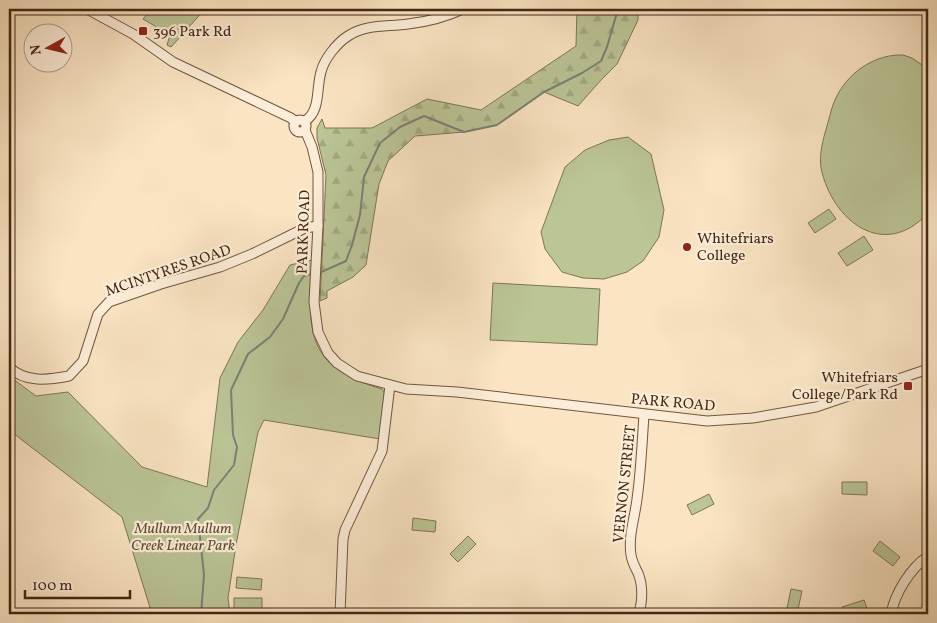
<svg xmlns="http://www.w3.org/2000/svg" width="937" height="623" font-family="Vollkorn,serif">
<style>
.forest{fill:url(#forest-firs);stroke:#7f7654}
.green{fill:#bbc596;stroke:#7f7654}
.lines{fill:none;stroke-linecap:round;stroke-linejoin:round}
.stream{stroke:#7b8177;stroke-width:2}
.minor-casing{stroke:#71563e;stroke-width:11}
.minor{stroke:#fcedd8;stroke-width:9}
.poi-dot{fill:#8f2418;stroke:#fcedd8;stroke-width:2}
.labels{text-anchor:middle;stroke-width:4.5;stroke-linejoin:round;paint-order:stroke}
.poi-label{font-size:15px;fill:#432712;stroke:#fcedd8;text-anchor:start}
.street-label{font-size:15px;fill:#432712;stroke:#fcedd8}
.park-label{font-size:15px;font-style:italic;fill:#614e33;stroke:#fcedd8}
</style>
<defs>
<pattern id="forest-firs" width="22" height="20" patternUnits="userSpaceOnUse" patternTransform="scale(1.25)"><rect width="22" height="20" fill="#bbc596"/><path d="M5 1l3.5 6h-7zM16 11l3.5 6h-7z" fill="#a2a980"/></pattern>
</defs>
<rect width="100%" height="100%" fill="#fae4c3"/>
<filter id="stains"><feTurbulence type="fractalNoise" baseFrequency=".004" numOctaves="4"/><feColorMatrix values="0 0 0 0 .2 0 0 0 0 .09 0 0 0 0 .02 0 0 0 .5 -.17"/></filter>
<radialGradient id="worn" r=".72"><stop offset=".6" stop-color="#630" stop-opacity="0"/><stop offset="1" stop-color="#630" stop-opacity=".3"/></radialGradient>
<!-- forest -->
<polygon class="forest" points="577,9 638,9 638,20 617,64 601,80 578,106 544,92 497,125 464,132 415,136 388,161 379,184 366,265 353,277 327,291 327,298 320,301 326,175 317,138 317,128 322,119 325,128 372,128 427,99 481,110 576,46"/>
<!-- green -->
<g class="green">
<polygon points="152,9 205,9 171,47 167,45 170,35 143,19"/>
<path d="M903 55 912 58 928 69V213C884 261 832 221 821 168 819 155 823 139 827 126 830 116 832 104 838 94 851 70 877 54 903 55Z"/>
<polygon points="628,137 651,154 664,210 659,237 643,261 627,272 604,279 583,278 562,272 545,249 541,232 565,167 585,150 609,140"/>
<polygon points="829,209 836,219 815,233 808,223"/>
<polygon points="864,236 873,250 847,266 838,253"/>
<path d="M312 260C308 330 304 367 382 389L385 393 380 439 264 420 258 432 236 545 228 598 230 614H152L122 517 9 430V376L36 396 68 392 142 467 207 487 220 378 238 342 263 310 290 265Z"/>
<polygon points="493,283 600,289 597,345 490,340"/>
<polygon points="842,482 867,482 867,495 842,494"/>
<polygon points="709,494 714,504 692,515 687,505"/>
<polygon points="413,518 436,521 435,532 412,530"/>
<polygon points="468,536 476,544 458,562 450,554"/>
<polygon points="880,541 900,557 893,566 873,551"/>
<polygon points="237,577 262,579 261,590 236,588"/>
<polygon points="791,589 802,591 797,614 786,613"/>
<rect x="234" y="598" width="28" height="12"/>
<polygon points="864,600 868,611 858,614 844,614 842,607"/>
</g>
<g class="lines">
<!-- stream -->
<g class="stream">
<polyline points="319,273 346,261 352,245 360,215 364,177 380,143 400,127 424,116 464,132 497,125 544,92 582,73 601,61 607,47 618,9"/>
<polyline points="201,614 204,575 198,519 208,508 214,490 234,465 237,447 233,435 231,390 248,354 270,337 283,319 299,283 304,276 312,274"/>
</g>
<!-- minor casing -->
<g class="minor-casing">
<g id="minor">
<polyline points="87,9 133,34 173,62 291,118 295,122"/>
<circle cx="300" cy="126" r="6"/>
<path d="M305 121C321 111 316 88 321 72 324 59 337 43 348 36 366 24 387 27 408 24 426 22 446 17 463 9"/>
<polyline points="305,130 312,147 318,172 318,226 314,302 318,332 328,353 337,363 357,376 406,389 457,392 707,421 753,418 816,407 928,369"/>
<path d="M9 367C25 383 48 380 69 376L83 361 98 314 109 302 161 284 220 267 252 254 305 228 318 226"/>
<polyline points="340,614 343,539 345,530 382,451 390,385"/>
<path d="M638 614C643 603 643 585 638 573 635 567 632 562 631 555 628 536 635 517 637 499 641 471 642 443 644 415"/>
<path d="M891 614C895 593 910 569 928 556"/>
</g>
</g>
<!-- minor -->
<use href="#minor" class="minor"/>
</g>
<!-- markers -->
<g class="poi-dot">
<rect x="138" y="26" width="10" height="10" rx="2.5"/>
<circle cx="687" cy="247" r="5"/>
<rect x="903" y="381" width="10" height="10" rx="2.5"/>
</g>
<g class="labels">
<!-- poi labels -->
<g class="poi-label">
<text x="153" y="36">396 Park Rd</text>
<text x="697" y="243">Whitefriars<tspan x="697" dy="17">College</tspan></text>
<text x="898" y="382" text-anchor="end">Whitefriars<tspan x="898" dy="17">College/Park Rd</tspan></text>
</g>
<!-- street labels -->
<g class="street-label">
<text transform="translate(303 232) rotate(-88)" y="5">PARK ROAD</text>
<text transform="translate(168 270) rotate(-19)" y="5">MCINTYRES ROAD</text>
<text transform="translate(673 402) rotate(5)" y="5">PARK ROAD</text>
<text transform="translate(624 484) rotate(-84)" y="5">VERNON STREET</text>
</g>
<!-- park labels -->
<g class="park-label">
<text x="183" y="533">Mullum Mullum<tspan x="183" dy="17">Creek Linear Park</tspan></text>
</g>
</g>
<!-- margin -->
<rect width="937" height="623" fill="none" stroke="#fae4c3" stroke-width="30"/>
<rect x="10" y="10" width="917" height="603" fill="none" stroke="#432712" stroke-width="2.5"/>
<rect x="15" y="15" width="907" height="593" fill="none" stroke="#432712"/>
<!-- north arrow -->
<g transform="translate(48 48) rotate(262)"><circle r="24" fill="#fcedd8" stroke="#b29e89"/>
<path d="M0-4L9 19L0 12L-9 19Z" fill="#8f2418"/>
<text y="-8" font-size="14" font-weight="bold" text-anchor="middle" fill="#432712">N</text>
</g>
<!-- scale -->
<path d="M25 590v8h105v-8" fill="none" stroke="#432712" stroke-width="2.5"/>
<text x="32" y="590" font-size="15" fill="#432712" stroke="#fcedd8" stroke-width="4" paint-order="stroke">100 m</text>
<rect width="100%" height="100%" filter="url(#stains)"/>
<rect width="100%" height="100%" fill="url(#worn)"/>
</svg>
